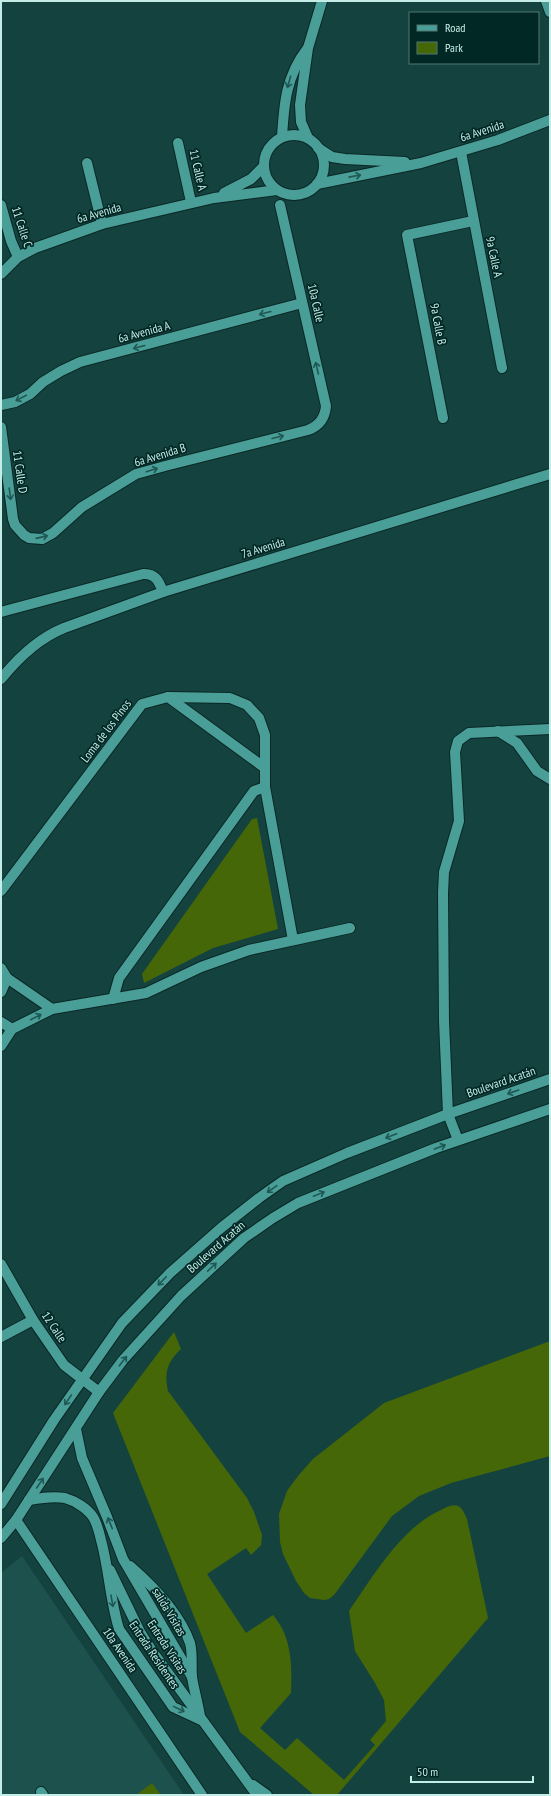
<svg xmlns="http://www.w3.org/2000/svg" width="551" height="1796" font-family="'PT Sans Narrow',sans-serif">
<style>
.built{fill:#1c514d}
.green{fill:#466708}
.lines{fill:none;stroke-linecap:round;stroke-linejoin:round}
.street-casing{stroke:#0b2725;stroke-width:12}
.secondary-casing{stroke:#0b2725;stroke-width:12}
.street{stroke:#499e98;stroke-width:10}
.secondary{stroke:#499e98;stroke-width:10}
.oneway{stroke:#1e5753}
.labels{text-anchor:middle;stroke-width:3.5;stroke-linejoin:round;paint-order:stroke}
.street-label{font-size:12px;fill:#c5ede8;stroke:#022825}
</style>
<rect width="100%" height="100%" fill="#14433f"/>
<!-- built -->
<polygon class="built" points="22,1556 184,1795 1,1795 1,1573"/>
<!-- green -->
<g class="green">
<polygon points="257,818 278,929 213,948 144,983 142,974 252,819"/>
<path d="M174 1332 181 1349C167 1362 164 1373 168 1391L247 1498 254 1512 262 1535 261 1545 251 1555 246 1548 207 1574 246 1633 273 1615C292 1637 292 1665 291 1693L260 1728 285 1750 297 1738 344 1780 375 1745 370 1740 386 1721 384 1700 375 1683 355 1651 349 1611C374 1575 401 1528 441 1510 446 1507 453 1504 458 1506 463 1508 465 1515 467 1519L488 1618 337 1795H314L240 1732 113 1413Z"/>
<polygon points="550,1341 550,1456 451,1483 419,1496 392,1516 334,1595 329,1599 324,1600 310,1598 304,1593 296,1581 283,1554 280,1542 279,1514 287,1491 298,1476 313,1459 384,1403"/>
<polygon points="152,1783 161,1795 136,1795"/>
</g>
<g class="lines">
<!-- street casing -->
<g class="street-casing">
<g id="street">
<polyline points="178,143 191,202"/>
<polyline points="461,152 502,368"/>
<polyline points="87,163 102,224"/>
<polyline points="1,205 11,241 18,257"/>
<polyline points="1,405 15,402 30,394 43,382 61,371 80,362 302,303"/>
<polyline points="443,418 407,235 473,221"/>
<path d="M1 427 13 519 15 525 24 535 29 538 42 539 53 533 82 507 136 474 165 466 308 430C319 426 325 418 326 406L280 205"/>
<polyline points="168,697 265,768"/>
<polyline points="498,731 517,743 537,771 550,779"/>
<polyline points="1,891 142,704 168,697 230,698 247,705 259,718 265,735 265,787 293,940"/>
<polyline points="1,968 7,978 52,1009"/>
<polyline points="1,992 7,978"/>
<polyline points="113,999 119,978 254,791 265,787"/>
<polyline points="1,1022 12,1029"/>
<polyline points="1,1046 12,1029 52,1009 146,993 201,967 249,950 350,928"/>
<polyline points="458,1140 448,1114 444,1021 443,893 444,872 459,821 455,752 458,741 469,733 550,729"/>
<polyline points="1,1337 33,1320"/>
<polyline points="76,1429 82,1458 107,1517 123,1559 192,1677"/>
<path d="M29 1500C41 1498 53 1496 65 1498 75 1501 87 1508 93 1517 97 1523 99 1532 101 1540 109 1569 110 1600 119 1629L173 1707 201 1720"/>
<polyline points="16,1520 202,1795"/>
<path d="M130 1566C153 1586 180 1614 190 1643 193 1654 191 1666 192 1677 194 1690 198 1703 200 1716"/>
<polyline points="110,1570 140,1632 152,1651 257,1795"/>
<polyline points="253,1785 267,1795"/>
<polyline points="41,1792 43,1795"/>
</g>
</g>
<!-- secondary casing -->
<g class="secondary-casing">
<g id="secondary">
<polyline points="546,1 550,12"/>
<circle cx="294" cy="165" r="30"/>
<path d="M282 137C284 104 286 76 307 49"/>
<polyline points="308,138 301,122 300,105 308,48 322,1"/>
<polyline points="318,148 332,157 345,159 405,162"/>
<polyline points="317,184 421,163 498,140 550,120"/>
<polyline points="224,193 251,179 264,166"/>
<polyline points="1,274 18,257 35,248 102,224 214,198 277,190"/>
<path d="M1 612 143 574C155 573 159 581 163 592"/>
<path d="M1 679C18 658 39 638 64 628L163 592 550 474"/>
<polyline points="1,1264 33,1320 64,1365 99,1392"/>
<polyline points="1,1504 54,1420 122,1323 170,1273 221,1228 259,1198 283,1181 347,1153 448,1114 550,1079"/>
<polyline points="1,1538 16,1520 99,1392 123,1360 181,1296 244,1238 273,1218 298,1203 436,1148 550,1109"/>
</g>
</g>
<!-- street -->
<use href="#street" class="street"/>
<!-- secondary -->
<use href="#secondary" class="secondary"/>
</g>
<!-- one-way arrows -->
<defs><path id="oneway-shaft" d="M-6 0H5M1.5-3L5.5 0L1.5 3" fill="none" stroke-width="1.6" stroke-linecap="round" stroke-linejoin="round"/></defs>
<g class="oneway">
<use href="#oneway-shaft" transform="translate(289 82) rotate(106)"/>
<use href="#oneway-shaft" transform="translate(355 176) rotate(-11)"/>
<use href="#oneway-shaft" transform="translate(265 313) rotate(165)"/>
<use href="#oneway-shaft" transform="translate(139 347) rotate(165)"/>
<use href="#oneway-shaft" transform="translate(317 368) rotate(-103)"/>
<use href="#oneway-shaft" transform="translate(21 398) rotate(152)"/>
<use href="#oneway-shaft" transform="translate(278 437) rotate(-14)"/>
<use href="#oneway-shaft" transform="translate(152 470) rotate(-17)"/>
<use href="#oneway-shaft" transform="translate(10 494) rotate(82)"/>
<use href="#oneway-shaft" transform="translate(42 537) rotate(-13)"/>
<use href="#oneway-shaft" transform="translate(36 1017) rotate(-27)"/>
<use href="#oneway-shaft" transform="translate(513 1092) rotate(161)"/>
<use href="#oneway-shaft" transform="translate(391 1136) rotate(159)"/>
<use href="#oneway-shaft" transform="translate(440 1147) rotate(-20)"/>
<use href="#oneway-shaft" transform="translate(272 1189) rotate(145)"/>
<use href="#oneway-shaft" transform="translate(319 1194) rotate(-22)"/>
<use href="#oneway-shaft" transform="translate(212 1267) rotate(-44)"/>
<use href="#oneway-shaft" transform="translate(162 1281) rotate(134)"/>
<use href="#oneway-shaft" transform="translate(123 1361) rotate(-52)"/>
<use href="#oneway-shaft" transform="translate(68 1400) rotate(124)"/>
<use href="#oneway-shaft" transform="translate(40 1483) rotate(-56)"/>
<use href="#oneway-shaft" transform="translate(110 1523) rotate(-112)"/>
<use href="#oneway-shaft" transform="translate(112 1601) rotate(80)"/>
<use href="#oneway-shaft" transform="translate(179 1709) rotate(26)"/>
</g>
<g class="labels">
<!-- street labels -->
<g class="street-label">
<text transform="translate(482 131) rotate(-18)" y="4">6a Avenida</text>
<text transform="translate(198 170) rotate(77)" y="4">11 Calle A</text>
<text transform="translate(99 213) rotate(-16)" y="4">6a Avenida</text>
<text transform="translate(22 227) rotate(72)" y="4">11 Calle C</text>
<text transform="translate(494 257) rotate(78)" y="4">9a Calle A</text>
<text transform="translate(316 303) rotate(77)" y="4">10a Calle</text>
<text transform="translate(438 324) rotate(79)" y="4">9a Calle B</text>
<text transform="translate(144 332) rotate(-15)" y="4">6a Avenida A</text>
<text transform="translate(160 455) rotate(-17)" y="4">6a Avenida B</text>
<text transform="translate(20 472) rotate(82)" y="4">11 Calle D</text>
<text transform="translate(263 548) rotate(-17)" y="4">7a Avenida</text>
<text transform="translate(106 731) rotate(-53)" y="4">Loma de los Pinos</text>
<text transform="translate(501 1082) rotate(-19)" y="4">Boulevard Acatán</text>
<text transform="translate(216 1247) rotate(-41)" y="4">Boulevard Acatán</text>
<text transform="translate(54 1327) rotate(56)" y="4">12 Calle</text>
<text transform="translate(169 1612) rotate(59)" y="4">salida Visitas</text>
<text transform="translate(167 1647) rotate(57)" y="4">Entrada Visitas</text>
<text transform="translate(120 1650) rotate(56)" y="4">10a Avenida</text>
<text transform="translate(154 1655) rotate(56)" y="4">Entrada Residentes</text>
</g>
</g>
<!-- border -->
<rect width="551" height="1796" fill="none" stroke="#c5ede8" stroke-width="4"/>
<!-- legend -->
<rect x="409" y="12" width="130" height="52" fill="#022825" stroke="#507773"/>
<rect x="417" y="25" width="20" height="6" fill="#499e98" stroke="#507773"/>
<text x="445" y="32" font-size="12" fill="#c5ede8">Road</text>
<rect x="417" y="42" width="20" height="12" fill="#466708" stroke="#507773"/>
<text x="445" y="52" font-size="12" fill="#c5ede8">Park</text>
<!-- scale -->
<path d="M411 1776v6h122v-6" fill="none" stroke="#c5ede8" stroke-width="2"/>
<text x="417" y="1776" font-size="12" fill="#c5ede8" stroke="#022825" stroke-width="3" paint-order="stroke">50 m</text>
</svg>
